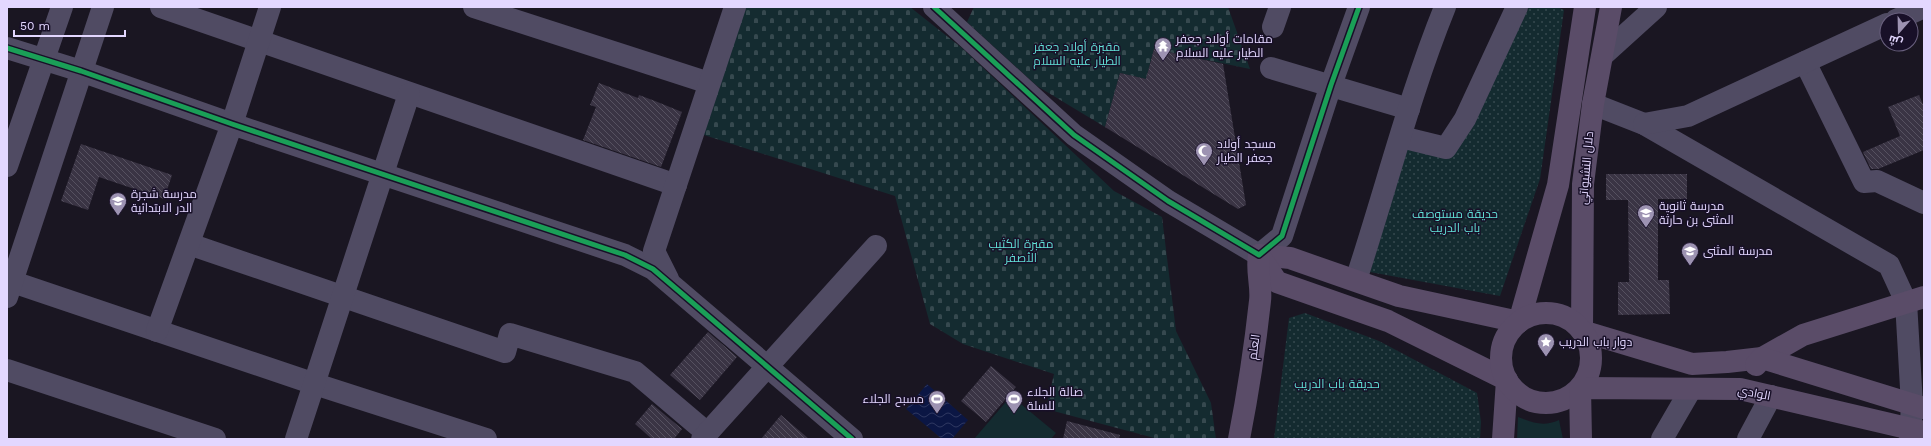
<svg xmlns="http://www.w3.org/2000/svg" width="1931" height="446" font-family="'Work Sans',Cairo,sans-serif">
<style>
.green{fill:#142b30}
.cemetery{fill:url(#cemetery-stones)}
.park{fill:url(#park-dots)}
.water{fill:url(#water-waves)}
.building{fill:url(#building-back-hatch)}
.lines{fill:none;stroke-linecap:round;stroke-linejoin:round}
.minor{stroke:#504b63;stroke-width:22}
.major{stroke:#5a4c68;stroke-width:22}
.cycleway-casing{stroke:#181028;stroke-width:8}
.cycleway{stroke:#1a9f57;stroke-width:5}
.labels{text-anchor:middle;stroke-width:3;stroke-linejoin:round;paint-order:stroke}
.poi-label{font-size:12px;fill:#e3d7ff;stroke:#181028;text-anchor:start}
.park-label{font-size:12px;fill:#61e1d7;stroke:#181028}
.street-label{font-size:12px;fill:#e3d7ff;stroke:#181028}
</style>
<defs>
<pattern id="cemetery-stones" width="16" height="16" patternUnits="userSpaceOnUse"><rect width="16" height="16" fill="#142b30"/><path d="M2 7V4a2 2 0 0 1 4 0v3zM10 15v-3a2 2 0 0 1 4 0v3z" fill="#36494f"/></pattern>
<pattern id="park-dots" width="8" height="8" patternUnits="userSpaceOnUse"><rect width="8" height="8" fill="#142b30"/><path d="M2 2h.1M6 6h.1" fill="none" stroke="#36494f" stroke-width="1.8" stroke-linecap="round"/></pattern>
<pattern id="water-waves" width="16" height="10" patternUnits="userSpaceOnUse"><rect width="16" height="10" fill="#0b1644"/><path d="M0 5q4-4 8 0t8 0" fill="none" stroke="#2e3760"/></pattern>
<pattern id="building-back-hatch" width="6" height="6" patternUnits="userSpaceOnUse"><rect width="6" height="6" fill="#3a3444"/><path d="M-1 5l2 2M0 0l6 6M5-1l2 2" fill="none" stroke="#565160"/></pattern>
</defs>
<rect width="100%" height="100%" fill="#1a1622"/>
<!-- green -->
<g class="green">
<polygon points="1011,396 1056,433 1051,439 974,439"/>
<path d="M1518 417C1533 423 1544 427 1559 420L1563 439H1517Z"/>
</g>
<!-- cemetery -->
<g class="cemetery">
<polygon points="745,7 910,7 962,48 1114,191 1162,217 1176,331 1211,403 1216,439 1158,439 1046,409 1054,374 963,344 930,324 895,196 701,134"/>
<polygon points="974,7 1228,7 1250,69 1154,49 1146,79 1120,73 1105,127 1037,86 967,22"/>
</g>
<!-- park -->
<g class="park">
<polygon points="1529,7 1557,7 1564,10 1540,179 1500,296 1370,272 1407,149 1451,155"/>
<polygon points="1305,313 1379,341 1477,393 1481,422 1480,439 1274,439 1289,318"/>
</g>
<!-- water -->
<polygon class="water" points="927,384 968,420 952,439 942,439 906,409"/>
<!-- building -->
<g class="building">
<polygon points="1154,49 1223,64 1246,205 1238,209 1105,127 1120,73 1146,79"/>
<polygon points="599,83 638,98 639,95 655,101 682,112 661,167 583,140 596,107 590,105"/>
<polygon points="1919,95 1924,107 1924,150 1878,169 1871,169 1863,152 1900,136 1888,107"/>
<polygon points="81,144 172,175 164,199 99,177 88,210 61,201"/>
<polygon points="1606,174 1687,174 1687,199 1658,199 1658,280 1669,280 1670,314 1618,315 1618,282 1629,282 1628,200 1606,200"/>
<polygon points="708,332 737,357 700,400 670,375"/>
<polygon points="991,366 1016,387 986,422 961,401"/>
<polygon points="652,404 682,429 674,439 652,439 635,424"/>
<polygon points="781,415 809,439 761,439"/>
<polygon points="1067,421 1120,435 1119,439 1063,439"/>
</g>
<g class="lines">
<!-- minor -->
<g class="minor">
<polyline points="161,7 676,185"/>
<polyline points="474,7 709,83"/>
<polyline points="934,7 1074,135 1168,201 1259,255 1282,236 1331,85 1359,7"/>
<polyline points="1896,20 1924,7"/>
<polyline points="1273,27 1280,7"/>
<polyline points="7,48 81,71 232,124 625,255 653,269 852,439"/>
<polyline points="1603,55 1656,7"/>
<polyline points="1805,62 1864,182 1877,181 1924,203"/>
<polyline points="1271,68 1409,109"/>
<polyline points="1593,104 1644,124 1889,265 1906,302 1912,405 1910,439"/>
<polyline points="1644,124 1688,116 1887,24"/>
<polyline points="1401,137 1446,148 1465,119 1517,7"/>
<polyline points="7,166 62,7"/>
<polyline points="189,244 505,352 510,334 635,372 707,433"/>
<polyline points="668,279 654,251 735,7"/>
<polyline points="7,280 315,384 486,439"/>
<path d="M1356 280C1386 189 1409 96 1445 7"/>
<polyline points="7,297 103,7"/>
<polyline points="157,331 232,124 270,7"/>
<polyline points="7,370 215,439"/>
<polyline points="296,439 409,94"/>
<polyline points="702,439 876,246"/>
<polyline points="1662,439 1691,389"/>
<polyline points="1748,439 1771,396"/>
</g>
<!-- major -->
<g class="major">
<polyline points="1611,7 1593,104 1583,184 1582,331 1692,364 1727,362 1762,358 1803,335 1924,297"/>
<polyline points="1259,255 1290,258 1399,296 1519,322 1558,185 1585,7"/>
<polyline points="1259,255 1277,282 1388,321 1507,380 1503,439"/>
<circle cx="1546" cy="358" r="45"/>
<polyline points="1756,365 1762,358 1924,408"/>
<path d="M1239 439C1248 393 1255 347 1260 301 1262 286 1256 271 1259 255"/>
<polyline points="1581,439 1580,388 1740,389 1924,432"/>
</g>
<!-- cycleway casing -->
<g class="cycleway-casing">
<g id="cycleway">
<polyline points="934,7 1074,135 1168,201 1259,255 1282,236 1331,85 1359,7"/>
<polyline points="7,48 81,71 232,124 625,255 653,269 852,439"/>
</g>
</g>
<!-- cycleway -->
<use href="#cycleway" class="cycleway"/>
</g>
<!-- icons -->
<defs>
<g id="temple-pin" transform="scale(0.9)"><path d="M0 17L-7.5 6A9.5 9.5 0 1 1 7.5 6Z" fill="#9d93b2" stroke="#181028"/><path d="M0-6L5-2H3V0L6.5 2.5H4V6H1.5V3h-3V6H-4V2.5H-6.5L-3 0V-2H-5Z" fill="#fff"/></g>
<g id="mosque-pin" transform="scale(0.9)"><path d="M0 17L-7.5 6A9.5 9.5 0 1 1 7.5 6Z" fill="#9d93b2" stroke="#181028"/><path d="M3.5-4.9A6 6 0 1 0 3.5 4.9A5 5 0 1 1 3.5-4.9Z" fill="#fff"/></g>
<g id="school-pin" transform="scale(0.9)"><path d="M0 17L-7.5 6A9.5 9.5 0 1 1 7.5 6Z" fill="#9d93b2" stroke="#181028"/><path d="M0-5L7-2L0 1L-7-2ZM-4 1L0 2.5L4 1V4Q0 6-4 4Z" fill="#fff"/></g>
<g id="sight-pin" transform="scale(0.9)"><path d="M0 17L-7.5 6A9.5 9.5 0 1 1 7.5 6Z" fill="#9d93b2" stroke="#181028"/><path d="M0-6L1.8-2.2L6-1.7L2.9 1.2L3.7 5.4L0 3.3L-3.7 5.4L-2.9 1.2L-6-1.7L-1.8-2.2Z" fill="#fff"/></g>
<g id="stadium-pin" transform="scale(0.9)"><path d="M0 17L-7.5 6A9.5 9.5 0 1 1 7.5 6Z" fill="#9d93b2" stroke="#181028"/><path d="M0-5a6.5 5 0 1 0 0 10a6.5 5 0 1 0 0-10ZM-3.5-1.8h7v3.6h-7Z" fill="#fff"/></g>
</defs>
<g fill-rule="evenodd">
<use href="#temple-pin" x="1163" y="46"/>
<use href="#mosque-pin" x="1204" y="151"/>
<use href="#school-pin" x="118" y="201"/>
<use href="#school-pin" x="1646" y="213"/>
<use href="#school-pin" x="1690" y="251"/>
<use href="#sight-pin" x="1546" y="342"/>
<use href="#stadium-pin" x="937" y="399"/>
<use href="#stadium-pin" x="1014" y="399"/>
</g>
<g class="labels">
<!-- poi labels -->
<g class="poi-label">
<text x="1176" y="43">مقامات أولاد جعفر<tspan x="1176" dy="14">الطيار عليه السلام</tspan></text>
<text x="1217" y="148">مسجد أولاد<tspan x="1217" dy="14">جعفر الطيار</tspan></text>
<text x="131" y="198">مدرسة شجرة<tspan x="131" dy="14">الدر الابتدائية</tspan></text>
<text x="1659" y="210">مدرسة ثانوية<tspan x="1659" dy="14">المثنى بن حارثة</tspan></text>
<text x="1703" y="255">مدرسة المثنى</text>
<text x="1559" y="346">دوار باب الدريب</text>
<text x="1027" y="396">صالة الجلاء<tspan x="1027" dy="14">للسلة</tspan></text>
<text x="924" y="403" text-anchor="end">مسبح الجلاء</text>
</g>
<!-- park labels -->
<g class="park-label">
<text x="1077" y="51">مقبرة أولاد جعفر<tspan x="1077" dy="14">الطيار عليه السلام</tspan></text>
<text x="1455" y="218">حديقة مستوصف<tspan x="1455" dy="14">باب الدريب</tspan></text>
<text x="1021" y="248">مقبرة الكثيب<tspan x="1021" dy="14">الأصفر</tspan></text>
<text x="1337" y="388">حديقة باب الدريب</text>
</g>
<!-- street labels -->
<g class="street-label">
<text transform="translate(1586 168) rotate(-85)" y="4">دلال النشيواتي</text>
<text transform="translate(1254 347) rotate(-82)" y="4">العلم</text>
<text transform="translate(1754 393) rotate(11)" y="4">الوادي</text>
</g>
</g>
<!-- border -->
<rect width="1931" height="446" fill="none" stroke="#e3d7ff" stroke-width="16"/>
<!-- north arrow -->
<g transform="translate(1899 32) rotate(200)"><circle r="19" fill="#181028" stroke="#69607e"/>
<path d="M0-3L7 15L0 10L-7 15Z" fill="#9d93b2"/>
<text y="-6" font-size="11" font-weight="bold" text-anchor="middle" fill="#e3d7ff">ش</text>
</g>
<!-- scale -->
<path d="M14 30v6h111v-6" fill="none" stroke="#e3d7ff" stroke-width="2"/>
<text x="20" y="30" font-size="12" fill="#e3d7ff" stroke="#181028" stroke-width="3" paint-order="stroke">50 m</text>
</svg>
